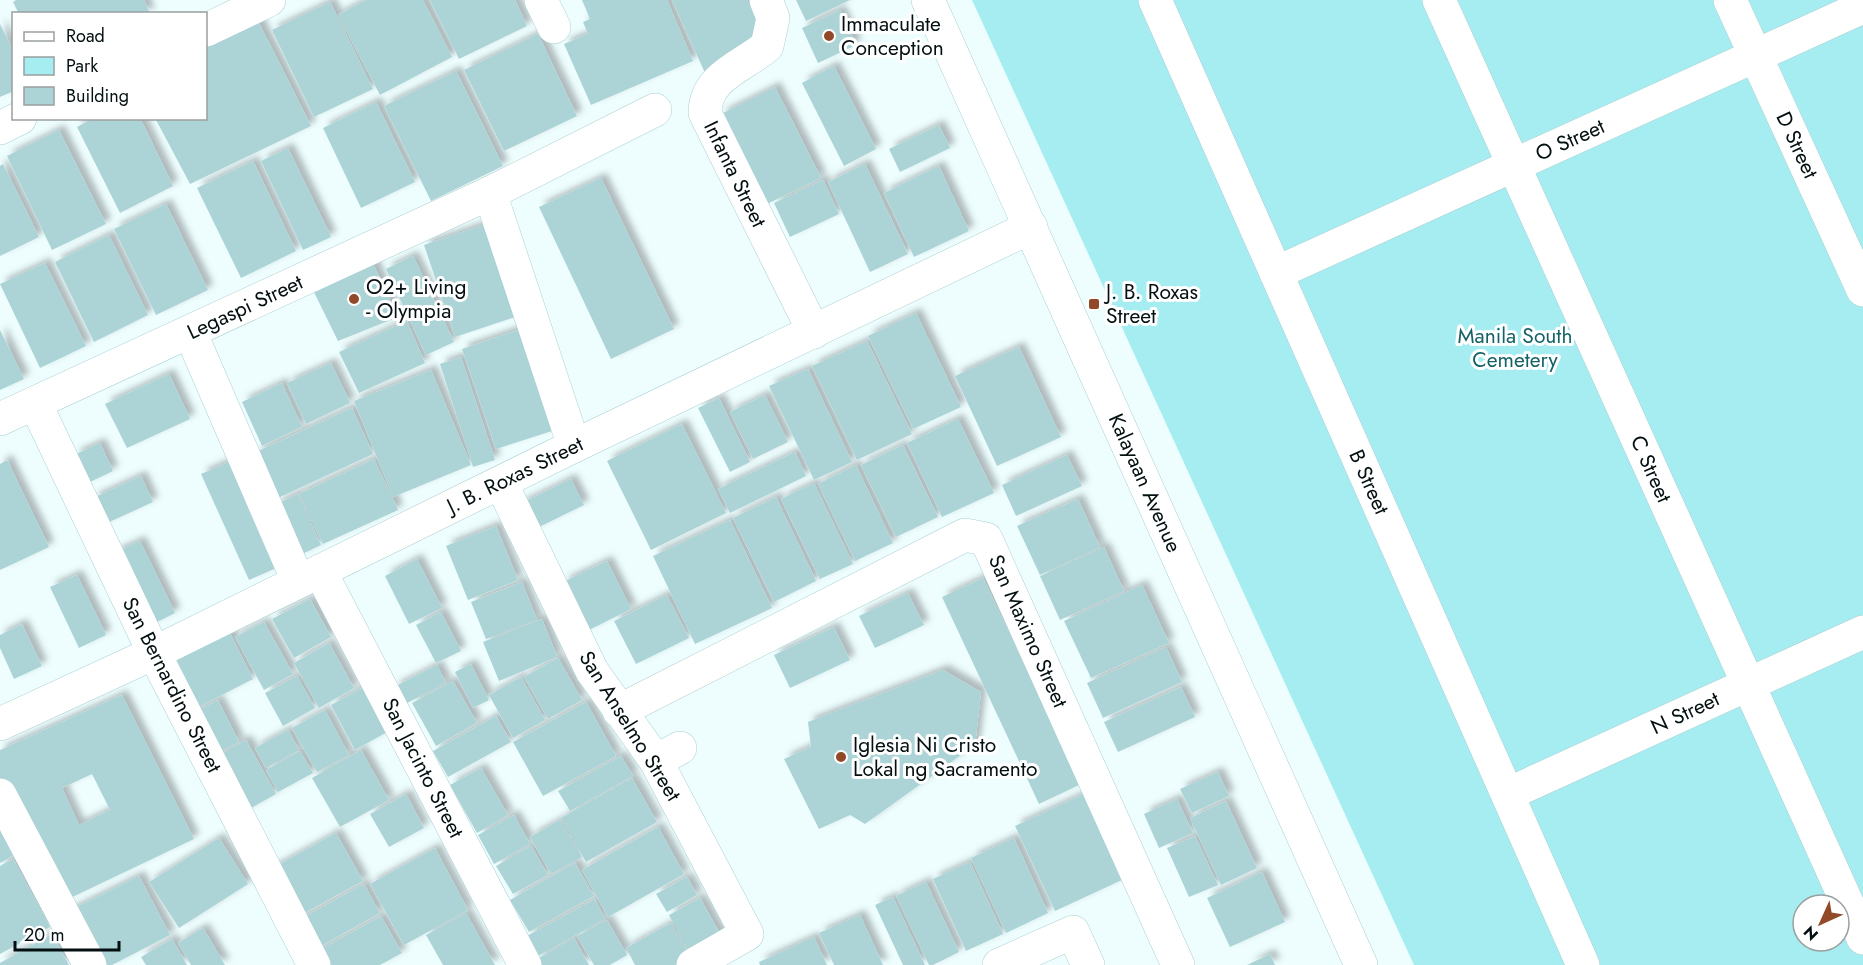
<svg xmlns="http://www.w3.org/2000/svg" width="1863" height="965" font-family="Jost,sans-serif">
<style>
.green{fill:#a6edf2;fill-rule:evenodd}
.building{fill:#acd3d5;fill-rule:evenodd;filter:url(#shadow)}
.lines{fill:none;stroke-linecap:round;stroke-linejoin:round}
.minor-casing{stroke:#a9d0d2;stroke-width:34}
.major-casing{stroke:#a9d0d2;stroke-width:34}
.minor{stroke:#fff;stroke-width:33}
.major{stroke:#fff;stroke-width:33}
.poi-dot{fill:#914928;stroke:#fff;stroke-width:2}
.labels{text-anchor:middle;stroke-width:6;stroke-linejoin:round;paint-order:stroke}
.poi-label{font-size:21px;fill:#030f10;stroke:#fff;text-anchor:start}
.street-label{font-size:21px;fill:#030f10;stroke:#fff}
.park-label{font-size:21px;fill:#146266;stroke:#fff}
</style>
<defs>
<filter id="shadow"><feDropShadow dx="5.5" dy="-5.5" stdDeviation="3" flood-color="#0004"/></filter>
</defs>
<rect width="100%" height="100%" fill="#eefeff"/>
<!-- green -->
<path class="green" d="M972 0H1863V965H1414ZM1803 905H1839V941H1803Z"/>
<!-- building -->
<g class="building">
<polygon points="16,0 144,0 150,14 19,14 13,2"/>
<polygon points="366,0 423,0 452,57 380,95 338,15"/>
<polygon points="430,0 515,0 527,26 459,59"/>
<polygon points="582,0 667,0 693,61 591,105 564,44 588,34 583,22 590,19"/>
<polygon points="672,0 747,0 767,45 705,73"/>
<polygon points="796,0 850,0 806,21"/>
<polygon points="330,2 373,89 314,117 272,30"/>
<polygon points="840,10 856,45 818,63 802,28"/>
<polygon points="257,19 311,126 190,184 155,118 206,118 206,44"/>
<polygon points="0,24 14,52 14,91 0,97"/>
<polygon points="538,34 577,116 504,151 464,70"/>
<polygon points="834,66 876,149 844,166 802,83"/>
<polygon points="456,71 503,166 431,201 384,106"/>
<polygon points="775,87 821,178 767,204 721,114"/>
<polygon points="376,102 415,182 361,208 323,128"/>
<polygon points="94,118 140,118 173,186 120,213 77,127"/>
<polygon points="939,125 950,148 900,172 889,149"/>
<polygon points="59,130 106,224 52,250 7,156"/>
<polygon points="288,148 331,237 303,250 261,161"/>
<polygon points="253,161 296,251 241,278 197,188"/>
<polygon points="3,164 39,237 0,256 0,166"/>
<polygon points="865,164 908,254 870,272 828,182"/>
<polygon points="939,166 969,231 914,257 884,193"/>
<polygon points="601,178 674,329 611,359 539,207"/>
<polygon points="823,180 839,214 790,237 774,203"/>
<polygon points="166,204 208,290 156,315 114,229"/>
<polygon points="487,224 518,316 455,337 424,245"/>
<polygon points="109,235 148,315 94,342 55,262"/>
<polygon points="413,256 454,342 426,355 386,269"/>
<polygon points="370,257 398,317 338,341 309,282"/>
<polygon points="45,263 86,346 40,368 0,284"/>
<polygon points="916,313 961,407 913,429 868,336"/>
<polygon points="407,321 425,363 359,393 339,352"/>
<polygon points="521,329 555,430 496,449 462,349"/>
<polygon points="0,330 24,379 0,390"/>
<polygon points="867,341 912,434 857,460 812,366"/>
<polygon points="1019,347 1061,437 997,466 955,376"/>
<polygon points="461,357 495,460 473,467 440,364"/>
<polygon points="331,363 350,403 306,424 287,383"/>
<polygon points="808,369 852,462 814,480 769,386"/>
<polygon points="431,370 471,465 393,497 354,401"/>
<polygon points="169,374 190,419 127,448 105,404"/>
<polygon points="282,383 302,427 262,446 242,402"/>
<polygon points="765,395 788,442 753,459 730,412"/>
<polygon points="719,398 750,462 730,472 698,408"/>
<polygon points="352,408 373,454 278,498 256,452"/>
<polygon points="958,419 994,493 942,517 907,443"/>
<polygon points="682,424 726,513 651,550 607,461"/>
<polygon points="100,443 113,471 88,483 74,455"/>
<polygon points="903,445 938,517 896,537 861,465"/>
<polygon points="795,452 806,476 730,513 718,489"/>
<polygon points="1067,455 1082,486 1016,516 1002,485"/>
<polygon points="236,459 283,565 249,580 201,474"/>
<polygon points="374,459 398,510 323,544 299,494"/>
<polygon points="7,460 49,547 0,570 0,464"/>
<polygon points="856,465 893,543 855,561 818,484"/>
<polygon points="141,476 153,502 105,524 93,498"/>
<polygon points="571,479 584,505 533,530 520,504"/>
<polygon points="814,483 853,564 820,579 781,499"/>
<polygon points="298,494 321,545 298,556 275,505"/>
<polygon points="776,497 816,581 774,602 733,518"/>
<polygon points="1078,499 1100,547 1040,575 1017,526"/>
<polygon points="730,520 772,608 695,644 653,556"/>
<polygon points="496,526 518,580 468,600 446,546"/>
<polygon points="140,541 175,613 149,626 114,553"/>
<polygon points="1104,547 1124,591 1060,620 1040,576"/>
<polygon points="417,559 442,608 409,624 385,576"/>
<polygon points="607,561 631,609 587,631 563,582"/>
<polygon points="77,575 106,635 79,648 50,587"/>
<polygon points="983,578 1081,784 1039,804 942,597"/>
<polygon points="522,582 537,620 486,639 471,602"/>
<polygon points="1142,585 1169,643 1091,678 1064,621"/>
<polygon points="908,593 924,625 875,648 859,616"/>
<polygon points="667,595 689,638 636,664 614,621"/>
<polygon points="310,599 331,637 294,658 272,619"/>
<polygon points="441,612 461,651 436,663 416,625"/>
<polygon points="542,619 557,657 499,681 483,642"/>
<polygon points="264,622 293,674 264,690 235,637"/>
<polygon points="22,624 42,666 14,679 0,648 0,635"/>
<polygon points="834,627 850,660 790,688 774,655"/>
<polygon points="229,631 253,679 187,713 163,665"/>
<polygon points="329,643 354,688 319,708 294,663"/>
<polygon points="1166,647 1182,682 1103,718 1087,683"/>
<polygon points="558,658 582,700 548,719 524,677"/>
<polygon points="471,664 489,700 473,708 455,672"/>
<polygon points="437,665 446,683 403,705 394,687"/>
<polygon points="943,670 981,692 975,745 865,824 850,815 819,829 784,759 811,747 808,722"/>
<polygon points="297,676 315,708 283,726 265,693"/>
<polygon points="521,677 545,720 513,738 489,695"/>
<polygon points="453,681 477,723 436,746 412,703"/>
<polygon points="1181,687 1195,717 1118,752 1104,722"/>
<polygon points="362,688 387,732 355,750 331,705"/>
<path d="M122 695 194 839 64 901 0 778V750ZM92 774 110 810 79 825 62 788Z"/>
<polygon points="218,700 239,742 209,757 187,716"/>
<polygon points="586,702 616,756 543,796 513,742"/>
<polygon points="325,710 349,755 317,772 292,728"/>
<polygon points="496,716 511,742 448,777 433,751"/>
<polygon points="288,730 299,750 266,768 255,748"/>
<polygon points="246,740 276,794 242,813 212,759"/>
<polygon points="361,750 389,800 340,827 312,778"/>
<polygon points="300,751 313,773 278,792 266,770"/>
<polygon points="621,756 633,776 570,811 558,791"/>
<polygon points="481,768 508,815 477,833 450,785"/>
<polygon points="1218,772 1229,796 1192,813 1180,789"/>
<polygon points="632,778 657,822 586,862 561,818"/>
<polygon points="406,794 424,828 389,847 370,814"/>
<polygon points="1084,794 1124,879 1055,911 1015,826"/>
<polygon points="1177,799 1193,833 1159,848 1144,814"/>
<polygon points="1226,801 1257,868 1221,885 1190,818"/>
<polygon points="514,815 530,844 494,864 478,835"/>
<polygon points="560,820 582,857 551,874 530,837"/>
<polygon points="0,825 18,853 0,863"/>
<polygon points="658,827 684,874 608,917 582,870"/>
<polygon points="336,833 363,881 297,917 271,869"/>
<polygon points="1195,836 1218,885 1189,897 1167,848"/>
<polygon points="219,838 248,884 179,928 149,882"/>
<polygon points="1014,838 1048,913 1006,933 971,858"/>
<polygon points="531,846 548,875 513,894 496,866"/>
<polygon points="435,848 468,910 404,945 370,884"/>
<polygon points="13,859 50,927 0,954 0,866"/>
<polygon points="970,862 1003,934 966,951 933,879"/>
<polygon points="575,863 594,896 529,932 510,900"/>
<polygon points="1262,872 1285,922 1230,947 1207,898"/>
<polygon points="139,876 170,935 112,965 94,965 67,912"/>
<polygon points="687,877 697,895 667,912 656,894"/>
<polygon points="926,882 959,952 933,965 929,965 896,896"/>
<polygon points="364,884 380,913 312,951 295,922"/>
<polygon points="893,897 925,965 903,965 875,905"/>
<polygon points="700,898 724,941 692,958 669,915"/>
<polygon points="595,899 605,919 538,956 527,936"/>
<polygon points="466,913 495,965 443,965 426,935"/>
<polygon points="860,915 883,965 834,965 819,933"/>
<polygon points="381,916 402,953 380,965 316,965 311,955"/>
<polygon points="607,920 627,955 610,965 594,965 577,936"/>
<polygon points="671,923 691,958 678,965 635,965 626,948"/>
<polygon points="203,928 225,965 191,965 178,943"/>
<polygon points="52,934 69,965 0,965 0,963"/>
<polygon points="814,937 827,965 760,965 759,962"/>
<polygon points="574,938 589,965 538,965 535,960"/>
<polygon points="172,939 187,965 146,965 141,957"/>
<polygon points="1270,954 1275,965 1247,965"/>
</g>
<g class="lines">
<!-- minor casing -->
<g class="minor-casing">
<g id="minor">
<polyline points="541,0 554,27"/>
<path d="M766 0 773 18 767 46C744 66 705 76 705 113L814 332"/>
<polyline points="1155,0 1583,965"/>
<polyline points="1439,0 1863,938"/>
<polyline points="1730,0 1863,290"/>
<polyline points="206,30 269,0"/>
<polyline points="0,128 20,118"/>
<polyline points="490,193 574,446"/>
<polyline points="1276,273 1863,7"/>
<polyline points="190,332 298,581"/>
<polyline points="35,403 154,653 314,965"/>
<polyline points="0,419 490,193 655,110"/>
<polyline points="501,483 592,671 656,761 747,934 693,965"/>
<polyline points="320,571 525,965"/>
<polyline points="619,711 965,535 986,539 1178,965"/>
<polyline points="0,724 154,653 574,446 1031,227"/>
<polyline points="656,761 680,748"/>
<polyline points="1508,794 1863,632"/>
<polyline points="0,795 90,965"/>
<polyline points="999,965 1073,932 1088,965"/>
</g>
</g>
<!-- major casing -->
<g class="major-casing">
<polyline id="major" points="928,0 1361,965"/>
</g>
<!-- minor -->
<use href="#minor" class="minor"/>
<!-- major -->
<use href="#major" class="major"/>
</g>
<!-- markers -->
<g class="poi-dot">
<circle cx="829" cy="36" r="6"/>
<circle cx="354" cy="299" r="6"/>
<rect x="1088" y="298" width="12" height="12" rx="3"/>
<circle cx="841" cy="757" r="6"/>
</g>
<g class="labels">
<!-- poi labels -->
<g class="poi-label">
<text x="841" y="31">Immaculate<tspan x="841" dy="24">Conception</tspan></text>
<text x="366" y="294">O2+ Living<tspan x="366" dy="24">- Olympia</tspan></text>
<text x="1106" y="299">J. B. Roxas<tspan x="1106" dy="24">Street</tspan></text>
<text x="853" y="752">Iglesia Ni Cristo<tspan x="853" dy="24">Lokal ng Sacramento</tspan></text>
</g>
<!-- street labels -->
<g class="street-label">
<text transform="translate(1570 140) rotate(-24)" y="7">O Street</text>
<text transform="translate(1797 145) rotate(65)" y="7">D Street</text>
<text transform="translate(735 174) rotate(64)" y="7">Infanta Street</text>
<text transform="translate(245 307) rotate(-25)" y="7">Legaspi Street</text>
<text transform="translate(1651 469) rotate(66)" y="7">C Street</text>
<text transform="translate(515 475) rotate(-26)" y="7">J. B. Roxas Street</text>
<text transform="translate(1369 482) rotate(66)" y="7">B Street</text>
<text transform="translate(1145 483) rotate(66)" y="7">Kalayaan Avenue</text>
<text transform="translate(1028 631) rotate(66)" y="7">San Maximo Street</text>
<text transform="translate(172 685) rotate(63)" y="7">San Bernardino Street</text>
<text transform="translate(1685 713) rotate(-25)" y="7">N Street</text>
<text transform="translate(630 726) rotate(58)" y="7">San Anselmo Street</text>
<text transform="translate(423 768) rotate(63)" y="7">San Jacinto Street</text>
</g>
<!-- park labels -->
<g class="park-label">
<text x="1515" y="343">Manila South<tspan x="1515" dy="24">Cemetery</tspan></text>
</g>
</g>
<!-- legend -->
<rect x="12" y="12" width="195" height="108" fill="#ffffff" stroke="#9a9f9f" stroke-width="1.5"/>
<rect x="24" y="32" width="30" height="9" fill="#ffffff" stroke="#9a9f9f" stroke-width="1.5"/>
<text x="66" y="42" font-size="18" fill="#030f10">Road</text>
<rect x="24" y="57" width="30" height="18" fill="#a6edf2" stroke="#9a9f9f" stroke-width="1.5"/>
<text x="66" y="72" font-size="18" fill="#030f10">Park</text>
<rect x="24" y="87" width="30" height="18" fill="#acd3d5" stroke="#9a9f9f" stroke-width="1.5"/>
<text x="66" y="102" font-size="18" fill="#030f10">Building</text>
<!-- north arrow -->
<g transform="translate(1821 923) rotate(225)"><circle r="28" fill="#ffffff" stroke="#9a9f9f" stroke-width="1.5"/>
<path d="M0-4.5L10 22L0 15L-10 22Z" fill="#914928"/>
<text y="-9" font-size="16" font-weight="bold" text-anchor="middle" fill="#030f10">N</text>
</g>
<!-- scale -->
<path d="M15 941v9h104v-9" fill="none" stroke="#030f10" stroke-width="3"/>
<text x="24" y="941" font-size="18" fill="#030f10" stroke="#ffffff" stroke-width="4.5" paint-order="stroke">20 m</text>
</svg>
